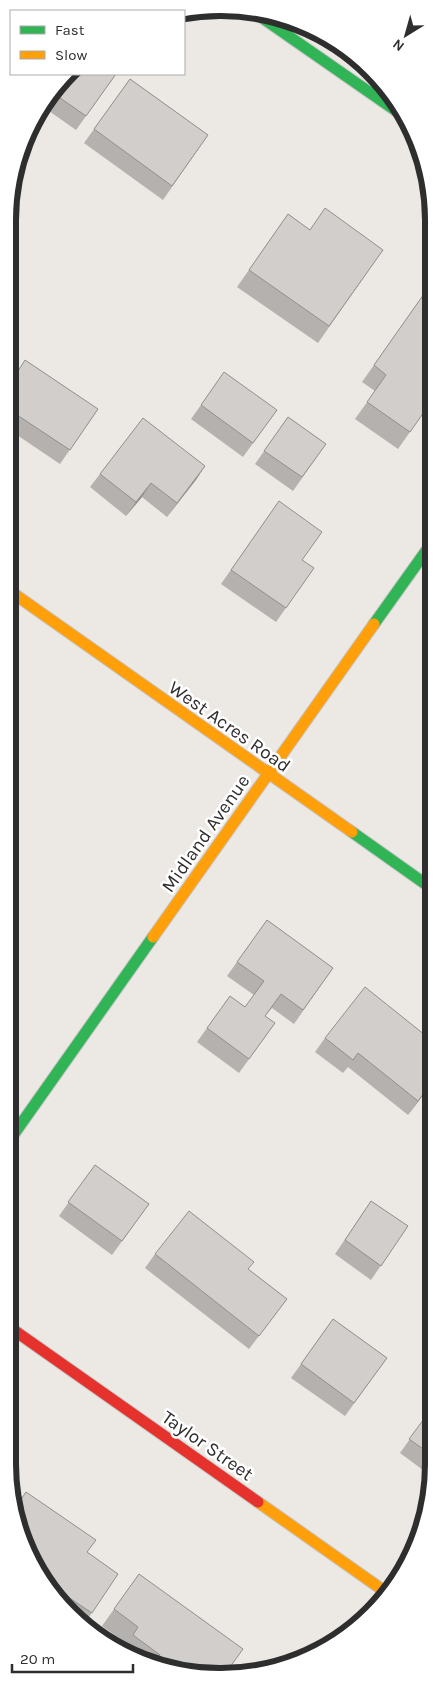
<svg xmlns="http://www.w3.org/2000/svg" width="441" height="1684" font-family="Karla,sans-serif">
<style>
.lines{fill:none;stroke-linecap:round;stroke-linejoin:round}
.fast-casing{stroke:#c5c4c5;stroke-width:13}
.slow-casing{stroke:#c5c4c5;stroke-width:13}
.jam-casing{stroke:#c5c4c5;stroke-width:13}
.fast{stroke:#30b455;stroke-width:11}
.slow{stroke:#ff9f0a;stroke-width:11}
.jam{stroke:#e5322d;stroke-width:11}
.wall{fill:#b4b1af}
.shaded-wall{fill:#92908e}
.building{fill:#d1cecb;stroke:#92908e}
.labels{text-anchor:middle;stroke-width:5;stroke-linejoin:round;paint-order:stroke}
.street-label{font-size:19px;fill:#2e2e2e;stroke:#fff}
.rim{fill:none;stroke:#2e2e2e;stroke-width:6}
</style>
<rect width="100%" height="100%" fill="#ece8e4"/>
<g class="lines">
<!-- fast casing -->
<g class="fast-casing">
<g id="fast">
<polyline points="254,12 405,117"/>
<polyline points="374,624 431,544"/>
<polyline points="352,832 431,888"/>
<polyline points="9,1141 153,937"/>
</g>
</g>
<!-- slow casing -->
<g class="slow-casing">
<g id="slow">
<polyline points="10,591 352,832"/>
<polyline points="153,937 374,624"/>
<polyline points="258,1502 387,1593"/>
</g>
</g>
<!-- jam casing -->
<g class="jam-casing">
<polyline id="jam" points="8,1326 258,1502"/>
</g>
<!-- fast -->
<use href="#fast" class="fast"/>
<!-- slow -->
<use href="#slow" class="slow"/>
<!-- jam -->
<use href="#jam" class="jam"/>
</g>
<!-- wall -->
<g class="wall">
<polygon points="72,74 116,74 76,130 42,106 43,102"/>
<polygon points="130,79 208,135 163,200 84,143"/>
<polygon points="288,214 310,230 383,250 318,343 237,287"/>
<polygon points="431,284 432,284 431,383 428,380 426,382 431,402 398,449 355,419 375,391 362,382"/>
<polygon points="11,381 98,409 60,464 11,431"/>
<polygon points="201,405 277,410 243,457 191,419"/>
<polygon points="288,417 326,444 293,491 255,464"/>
<polygon points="205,466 167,517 142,497 126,516 90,487 100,474"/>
<polygon points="279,501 302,560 314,568 276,622 221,584"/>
<polygon points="267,920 333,968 294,1024 272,1008 265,1016 275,1023 239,1073 197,1042 230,996 245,1007 254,995 227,976"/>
<polygon points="325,1038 430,1039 430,1053 425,1060 430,1064 430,1086 408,1115 348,1067 343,1073 315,1052"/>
<polygon points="95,1165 149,1204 112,1255 59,1216"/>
<polygon points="371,1201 408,1226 371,1280 335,1254"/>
<polygon points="155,1254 249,1270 287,1299 249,1349 145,1268"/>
<polygon points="333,1319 387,1358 345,1416 291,1378"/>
<polygon points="430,1411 430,1469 427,1473 400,1453"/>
<polygon points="24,1545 87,1552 118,1574 85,1623 61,1604"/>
<polygon points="139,1574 206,1676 127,1655 122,1651 127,1644 102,1626"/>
</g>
<!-- shaded-wall -->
<g class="shaded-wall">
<polygon points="205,466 196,480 167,517 177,503"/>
<polygon points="151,483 142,497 126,516 136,502"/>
<polygon points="430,1085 430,1086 408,1115 418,1101"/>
</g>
<!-- building -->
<g class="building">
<polygon points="72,74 116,74 86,116 53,93"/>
<polygon points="130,79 208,135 172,186 94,129"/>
<polygon points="325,208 383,250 329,326 249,270 288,214 310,230"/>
<polygon points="431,284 432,284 431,374 426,382 431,386 431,402 410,432 367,402 386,375 374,365"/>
<polygon points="25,360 98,409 70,450 11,411 11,382"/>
<polygon points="224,372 277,410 253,443 201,405"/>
<polygon points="288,417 326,444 302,477 264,451"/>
<polygon points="143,418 205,466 177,503 151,483 136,502 100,474"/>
<polygon points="279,501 322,532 302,560 314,568 286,608 231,570"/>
<polygon points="10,766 14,769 10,774"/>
<polygon points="267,920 333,968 303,1010 281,994 265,1016 275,1023 249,1059 207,1028 230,996 245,1007 264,981 237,962"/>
<polygon points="365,987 430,1039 430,1052 424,1059 430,1064 430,1085 418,1101 358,1053 353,1060 325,1038"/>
<polygon points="95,1165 149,1204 122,1241 68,1202"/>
<polygon points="371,1201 408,1226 381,1266 345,1240"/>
<polygon points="189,1211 254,1262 248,1269 287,1299 259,1336 155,1254"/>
<polygon points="333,1319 387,1358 354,1403 301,1364"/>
<polygon points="430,1411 430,1454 409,1439"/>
<polygon points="26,1492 96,1540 87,1552 118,1574 92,1613 47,1583 24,1545 16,1507"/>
<polygon points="139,1574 243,1649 225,1674 206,1676 155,1662 160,1655 133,1635 138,1627 114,1609"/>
</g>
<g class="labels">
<!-- street labels -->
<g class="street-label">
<text transform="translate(230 726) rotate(35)" y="7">West Acres Road</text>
<text transform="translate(205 833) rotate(-55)" y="7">Midland Avenue</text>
<text transform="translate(208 1445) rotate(35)" y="7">Taylor Street</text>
</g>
</g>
<!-- crop -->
<path d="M0 0H441V1684H0ZM220 16H221A204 204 0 0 1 425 220V1464A204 204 0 0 1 221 1668H220A204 204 0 0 1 16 1464V220A204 204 0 0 1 220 16Z" fill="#fff" fill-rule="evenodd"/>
<path class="rim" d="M220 16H221A204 204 0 0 1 425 220V1464A204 204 0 0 1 221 1668H220A204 204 0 0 1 16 1464V220A204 204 0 0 1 220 16Z"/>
<!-- legend -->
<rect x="10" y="10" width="175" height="65" fill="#ffffff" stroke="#ababab"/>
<rect x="20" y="26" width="25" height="8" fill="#30b455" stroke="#ababab"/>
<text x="55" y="35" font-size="15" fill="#2e2e2e">Fast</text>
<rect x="20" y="51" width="25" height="8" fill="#ff9f0a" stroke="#ababab"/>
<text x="55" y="60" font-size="15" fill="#2e2e2e">Slow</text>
<!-- north arrow -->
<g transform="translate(406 35) rotate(217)" stroke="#ffffff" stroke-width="4" paint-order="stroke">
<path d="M0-4L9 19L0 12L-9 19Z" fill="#2e2e2e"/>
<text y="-8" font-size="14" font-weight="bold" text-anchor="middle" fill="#2e2e2e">N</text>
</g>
<!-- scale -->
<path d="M12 1664v8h121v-8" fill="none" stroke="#2e2e2e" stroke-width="2.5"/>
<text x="20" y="1664" font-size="15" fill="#2e2e2e" stroke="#ffffff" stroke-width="4" paint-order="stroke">20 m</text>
</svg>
